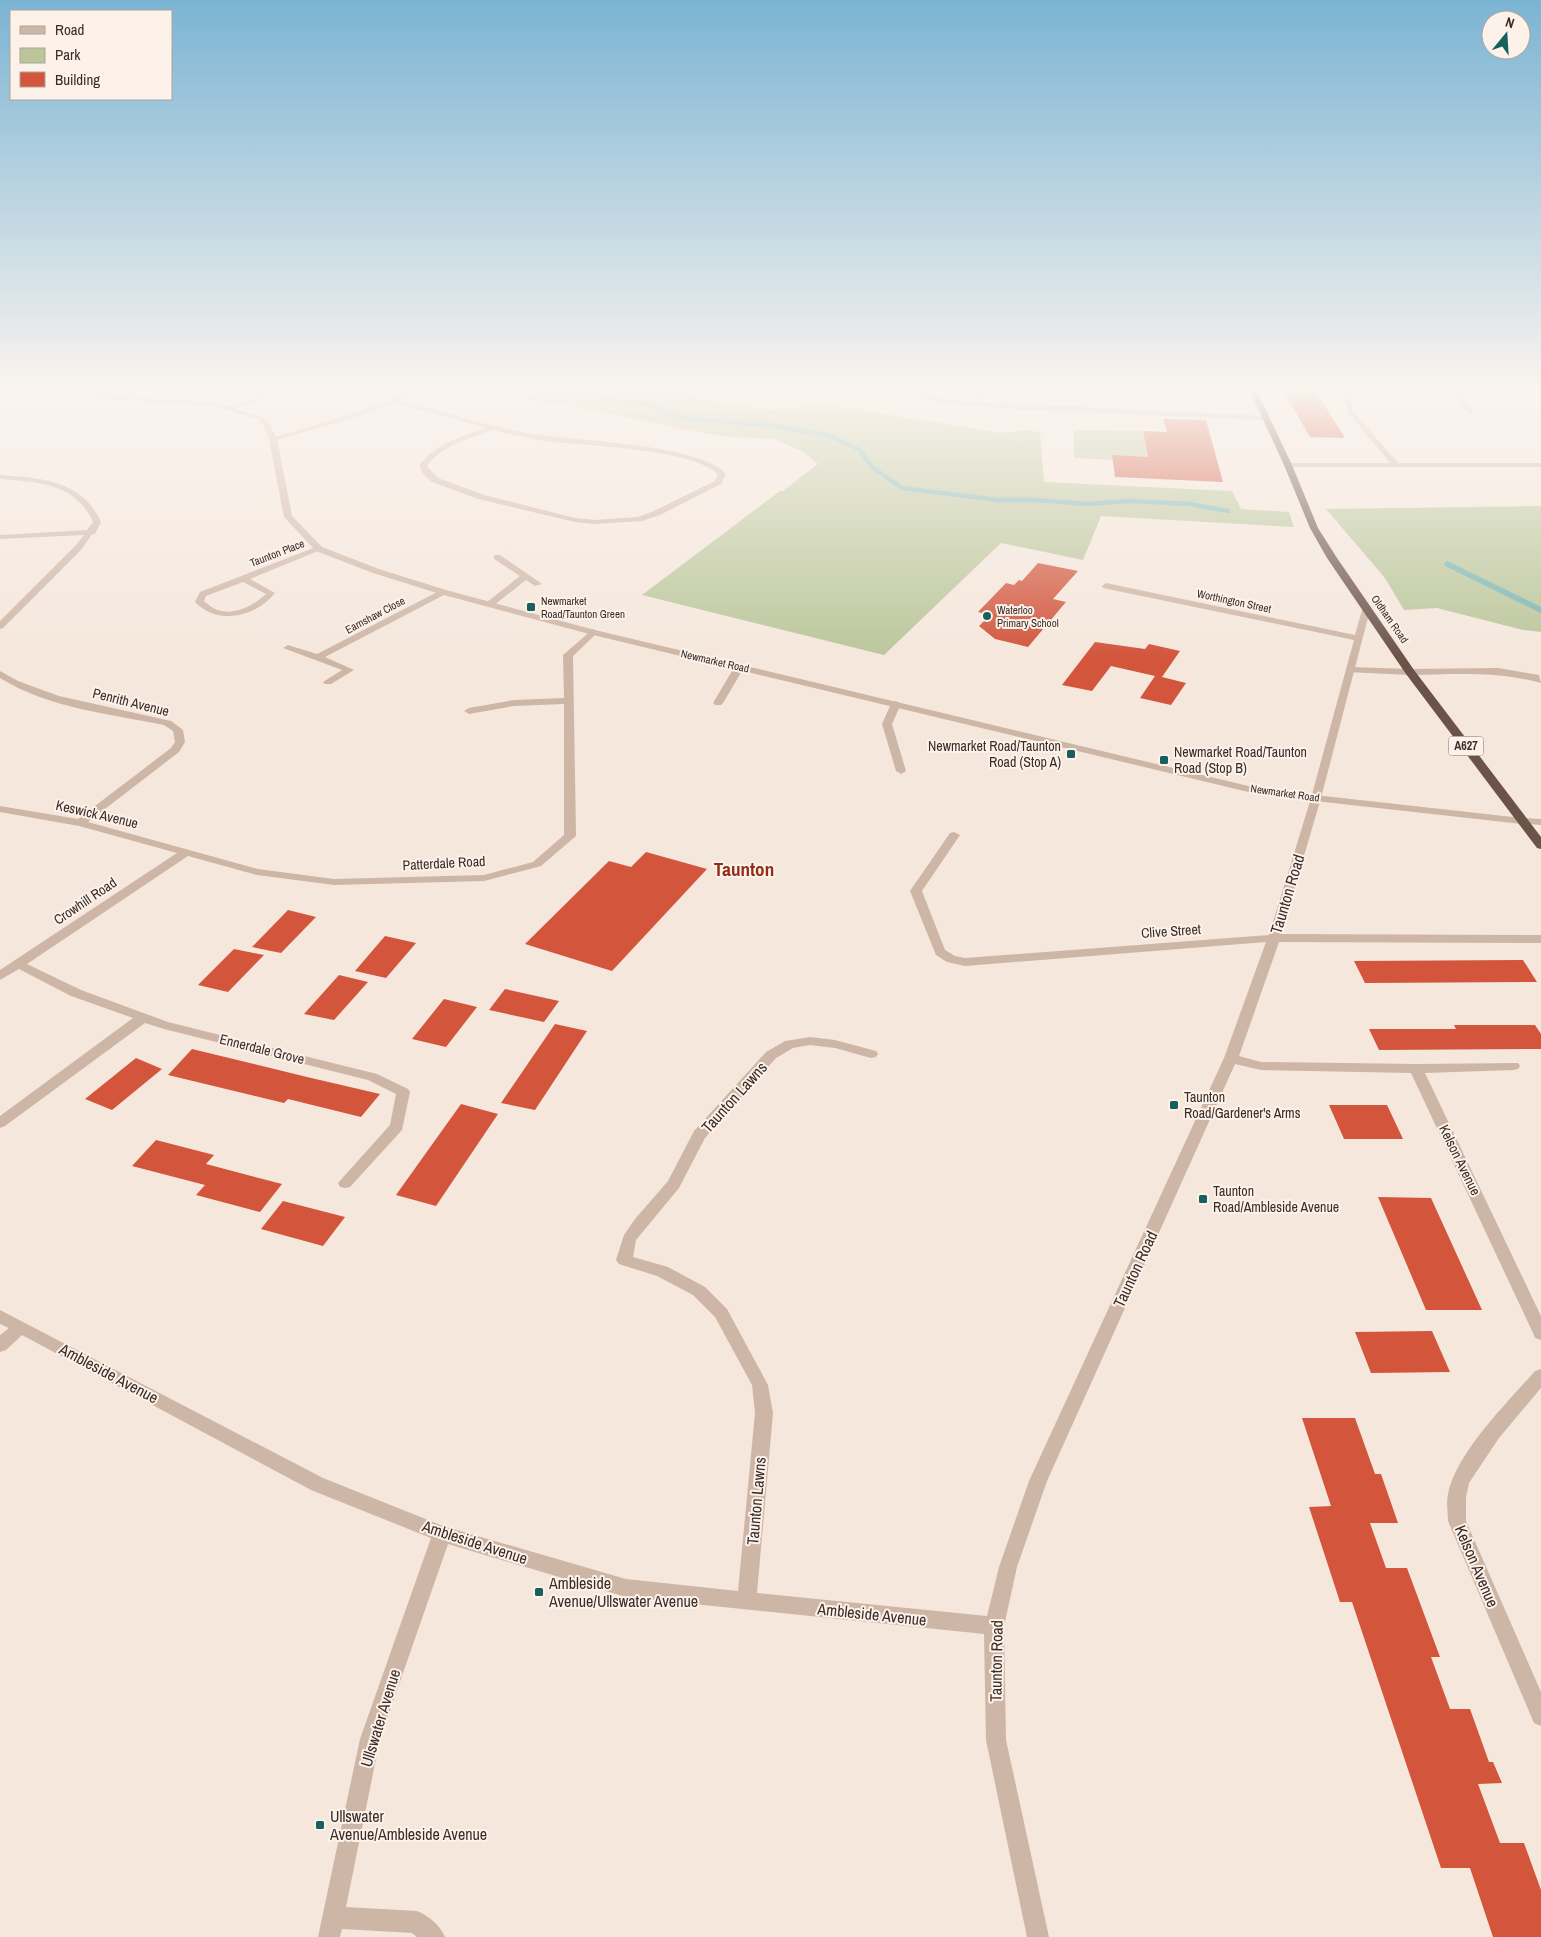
<svg xmlns="http://www.w3.org/2000/svg" width="1541" height="1937" font-family="'Archivo Narrow',sans-serif">
<style>
.green{fill:#bac69a}
.lines{fill:none;stroke-linecap:round;stroke-linejoin:round}
.stream-far1{stroke:#78b5b3;stroke-width:4.5}
.stream{stroke:#78b5b3;stroke-width:5.5}
.building{fill:#d2553c}
.pedestrian{fill:#ceb6a6;fill-rule:evenodd}
.minor{fill:#ceb6a6;fill-rule:evenodd}
.tertiary{fill:#ceb6a6;fill-rule:evenodd}
.trunk{fill:#6c534a;fill-rule:evenodd}
.poi-dot{fill:#186060;stroke:#fcf2e9;stroke-width:2}
.labels{text-anchor:middle;stroke-width:4;stroke-linejoin:round;paint-order:stroke}
.far-street-label{font-size:11px;fill:#3a2c28;stroke:#fcf2e9}
.far-poi-label{font-size:11px;fill:#3a2c28;stroke:#fcf2e9;text-anchor:start}
.shield{fill:#fcf2e9;stroke:#746762;stroke-width:1}
.shield-label{font-size:12px;font-weight:bold;fill:#3a2c28}
.street-label{font-size:14px;fill:#3a2c28;stroke:#fcf2e9}
.poi-label{font-size:14px;fill:#3a2c28;stroke:#fcf2e9;text-anchor:start}
.near-street-label{font-size:16px;fill:#3a2c28;stroke:#fcf2e9}
.near-poi-label{font-size:16px;fill:#3a2c28;stroke:#fcf2e9;text-anchor:start}
.district-label{font-size:19px;font-weight:bold;fill:#922c18;stroke:#fcf2e9}
</style>
<rect width="100%" height="100%" fill="#f5e7dc"/>
<!-- green -->
<g class="green">
<polygon points="550,387 677,387 676,390 693,397 768,410 797,409 811,402 1000,433 1026,430 1040,432 1044,482 1232,491 1241,509 1289,512 1294,527 1101,516 1083,560 1001,543 884,655 642,595 780,491 783,491 818,464 803,452 775,439 720,436 560,404 525,400"/>
<polygon points="1074,430 1143,431 1148,457 1113,456 1115,460 1074,458"/>
<polygon points="1541,506 1541,632 1523,630 1437,608 1404,610 1385,578 1326,509"/>
</g>
<g class="lines">
<!-- stream-far1 -->
<g class="stream-far1">
<polyline points="601,387 593,394 605,400 653,405 667,413 690,419 769,425 830,436 860,450 872,467 902,488 998,500 1037,500 1087,504 1129,501 1190,504 1228,511"/>
<polyline points="1447,564 1449,565"/>
</g>
<!-- stream -->
<polyline class="stream" points="1447,564 1541,610"/>
</g>
<!-- building -->
<g class="building">
<polygon points="1281,387 1313,387 1345,438 1310,437"/>
<polygon points="1163,419 1206,420 1223,482 1115,477 1112,455 1148,457 1143,431 1167,432"/>
<polygon points="1038,563 1078,571 1053,599 1066,602 1028,647 995,639 979,626 990,615 978,612 1006,583 1014,585 1019,580 1022,581"/>
<polygon points="1095,642 1145,649 1149,644 1180,651 1162,677 1186,683 1171,705 1140,698 1155,676 1111,666 1092,691 1062,685"/>
<polygon points="646,852 707,869 612,971 525,944 609,861 631,867"/>
<polygon points="288,910 316,917 281,953 252,947"/>
<polygon points="385,936 416,943 386,978 355,971"/>
<polygon points="234,949 264,955 228,992 198,985"/>
<polygon points="1523,960 1537,982 1365,983 1354,961"/>
<polygon points="339,975 368,982 334,1020 304,1014"/>
<polygon points="505,989 559,1001 544,1022 489,1010"/>
<polygon points="444,999 477,1007 446,1047 412,1039"/>
<polygon points="555,1024 587,1031 535,1110 501,1103"/>
<polygon points="1454,1025 1535,1025 1541,1034 1541,1049 1379,1050 1369,1029 1456,1029"/>
<polygon points="192,1049 307,1077 380,1094 361,1117 288,1099 284,1103 168,1075"/>
<polygon points="136,1058 162,1069 112,1110 85,1099"/>
<polygon points="461,1104 498,1114 436,1206 396,1195"/>
<polygon points="1329,1105 1387,1105 1403,1139 1344,1139"/>
<polygon points="156,1140 214,1155 206,1164 282,1184 260,1212 196,1195 205,1185 132,1166"/>
<polygon points="1378,1197 1431,1198 1482,1310 1426,1310"/>
<polygon points="283,1201 345,1217 323,1246 261,1229"/>
<polygon points="1432,1331 1450,1372 1371,1373 1355,1332"/>
<polygon points="1302,1418 1355,1418 1375,1474 1381,1474 1398,1523 1370,1523 1386,1568 1407,1568 1440,1657 1431,1657 1450,1709 1470,1709 1489,1762 1493,1762 1502,1783 1478,1784 1500,1843 1524,1843 1541,1890 1541,1937 1493,1937 1470,1868 1441,1868 1352,1602 1340,1602 1309,1507 1331,1506"/>
</g>
<g class="lines">
<!-- pedestrian -->
<polygon class="pedestrian" points="1350,667 1410,669 1415,672 1410,675 1347,672 1347,668"/>
<!-- minor -->
<g class="minor">
<polygon points="134,387 142,387 124,399 120,399 120,397"/>
<polygon points="264,387 274,387 276,390 285,387 296,387 233,409 228,408 271,392"/>
<path d="M420 387H429L402 400C443 412 485 425 527 433 569 441 700 443 726 474L721 484 660 515 642 521 595 524 575 522 478 499 432 482 424 475 419 466C435 444 460 437 485 428L396 403 353 418 273 441 269 439 367 409ZM492 430C512 435 532 439 553 442 592 446 690 449 718 474L715 481 654 511 638 517 595 520 575 518 484 495 438 478 427 466C442 445 469 439 492 430Z"/>
<path d="M869 387C904 387 938 399 972 402L977 387H983L979 402 1264 416 1267 418 1264 420 1026 410 975 406 951 404Z"/>
<polygon points="1337,387 1343,387 1353,405 1352,410 1398,463 1541,463 1541,467 1285,467 1285,463 1390,463 1347,411 1347,405"/>
<polygon points="1447,387 1454,387 1473,411 1473,413 1469,413"/>
<path d="M0 475C41 478 82 480 101 522L95 534H92L81 550 3 628 0 629V621L75 546 84 535 0 539V535L87 530 93 522C76 483 37 482 0 479Z"/>
<path d="M316 547 323 549 250 579 275 593C256 617 218 626 195 602L200 592ZM243 582 266 594C254 605 235 616 218 610 213 609 208 604 204 601L206 596Z"/>
<polygon points="494,555 500,555 542,584 535,586 526,580 493,606 487,606 487,602 520,576 494,559"/>
<path d="M1106 583 1355 635 1362 610 1366 607 1370 610 1321 798 1281 934 1541 935V943L1279 942 1239 1056 1261 1062 1416 1064 1518 1063 1520 1066 1518 1069 1513 1070 1425 1073 1541 1316V1340L1535 1338 1533 1333 1411 1073 1261 1070 1235 1064 1047 1481 1017 1567 1004 1626 1006 1740 1049 1937H1027L986 1740 984 1634 626 1597 448 1544 380 1739 346 1907 417 1911C429 1916 440 1925 445 1937H417L412 1933 342 1929 340 1937H318L360 1739 431 1538 311 1490 22 1335 6 1350 0 1352V1335L9 1328 0 1324V1310L323 1478 443 1526 626 1579 738 1591 755 1413 752 1385 715 1317 693 1295 657 1276 619 1264 616 1260 624 1235 635 1219 668 1181 694 1131 766 1052 785 1041 810 1037 835 1040 876 1051 878 1054 876 1057 871 1058 835 1048 810 1045 793 1048 776 1058 705 1138 679 1188 636 1240 633 1257 668 1267 705 1287 727 1309 768 1385 773 1413 757 1593 987 1616 999 1567 1029 1481 1224 1058 1266 942 965 966 947 962 936 955 910 891 950 833 954 832 960 835 922 891 945 950 955 956 965 958 1269 935 1311 798 1354 640 1103 588 1102 586Z"/>
<polygon points="443,589 447,592 446,594 325,657 354,670 331,684 325,684 323,682 342,670 283,648 288,645 317,654"/>
<path d="M593 629 598 632 596 634 573 656 576 836 541 866 484 881 334 885 257 875 188 856 27 964 81 990 168 1022 377 1074 408 1089 410 1092 402 1130 350 1187 345 1188 340 1187 338 1183 390 1125 396 1094 368 1080 164 1029 145 1023 5 1126 0 1128V1116L133 1018 71 996 19 969 0 980V970L177 853 79 826 0 812V806L78 819 171 748 175 742 173 731 164 725C110 714 48 708 0 678V671L18 681 59 696 171 721 183 730 185 742 179 752 88 822 258 869 334 879 484 875 533 862 564 835V704L514 706 469 714 464 711 469 708 514 700 564 698 563 655Z"/>
<polygon points="740,663 745,666 723,703 721,705 715,705 713,703 735,666"/>
<path d="M1498 668 1539 675 1541 683C1498 671 1454 674 1410 675L1405 672 1410 669Z"/>
<polygon points="896,701 901,704 892,724 906,771 901,774 896,771 882,724 891,704"/>
<polygon points="1522,818 1541,819 1541,825 1518,823 1517,821"/>
<path d="M1541 1369V1388L1499 1438 1469 1483 1466 1497V1521L1541 1692V1726L1534 1723 1448 1521C1448 1512 1446 1502 1448 1494 1456 1453 1508 1402 1535 1371Z"/>
</g>
<!-- tertiary -->
<polygon class="tertiary" points="0,388 212,402 262,417 270,425 277,439 292,516 322,547 379,569 446,590 595,630 1261,789 1522,818 1527,821 1522,824 1261,795 593,635 440,594 373,573 316,551 284,517 269,439 264,426 258,419 212,406 0,392"/>
<!-- trunk -->
<polygon class="trunk" points="1248,387 1255,387 1292,465 1318,528 1337,558 1414,670 1541,837 1541,849 1537,848 1406,674 1327,558 1310,528 1284,465"/>
</g>
<!-- sky -->
<linearGradient id="sky" x2="0" y2="1"><stop stop-color="#7bb4d3"/><stop offset="0.59" stop-color="#faf4ef"/><stop offset="1" stop-color="#faf4ef" stop-opacity="0"/></linearGradient>
<rect width="1541" height="659" fill="url(#sky)"/>
<!-- markers -->
<g class="poi-dot">
<rect x="526" y="602" width="10" height="10" rx="2.5"/>
<circle cx="987" cy="616" r="5"/>
<rect x="1066" y="749" width="10" height="10" rx="2.5"/>
<rect x="1159" y="755" width="10" height="10" rx="2.5"/>
<rect x="1169" y="1100" width="10" height="10" rx="2.5"/>
<rect x="1198" y="1194" width="10" height="10" rx="2.5"/>
<rect x="534" y="1587" width="10" height="10" rx="2.5"/>
<rect x="315" y="1820" width="10" height="10" rx="2.5"/>
</g>
<g class="labels">
<!-- far-street labels -->
<g class="far-street-label">
<text transform="translate(277 553) rotate(-21)" y="4">Taunton Place</text>
<text transform="translate(1234 601) rotate(12)" y="4">Worthington Street</text>
<text transform="translate(375 615) rotate(-28)" y="4">Earnshaw Close</text>
<text transform="translate(1390 619) rotate(55)" y="4">Oldham Road</text>
<text transform="translate(715 661) rotate(13)" y="4">Newmarket Road</text>
<text transform="translate(1285 793) rotate(8)" y="4">Newmarket Road</text>
</g>
<!-- far-poi labels -->
<g class="far-poi-label">
<text x="541" y="605">Newmarket<tspan x="541" dy="13">Road/Taunton Green</tspan></text>
<text x="997" y="614">Waterloo<tspan x="997" dy="13">Primary School</tspan></text>
</g>
<!-- shield labels -->
<rect class="shield" x="1448.5" y="736.5" width="35" height="19" rx="4"/>
<g class="shield-label">
<text x="1466" y="750">A627</text>
</g>
<!-- street labels -->
<g class="street-label">
<text transform="translate(131 702) rotate(14)" y="5">Penrith Avenue</text>
<text transform="translate(97 814) rotate(13)" y="5">Keswick Avenue</text>
<text transform="translate(444 863) rotate(-3)" y="5">Patterdale Road</text>
<text transform="translate(85 901) rotate(-34)" y="5">Crowhill Road</text>
<text transform="translate(1171 931) rotate(-4)" y="5">Clive Street</text>
<text transform="translate(262 1049) rotate(14)" y="5">Ennerdale Grove</text>
<text transform="translate(1460 1160) rotate(64)" y="5">Kelson Avenue</text>
</g>
<!-- poi labels -->
<g class="poi-label">
<text x="1061" y="751" text-anchor="end">Newmarket Road/Taunton<tspan x="1061" dy="16">Road (Stop A)</tspan></text>
<text x="1174" y="757">Newmarket Road/Taunton<tspan x="1174" dy="16">Road (Stop B)</tspan></text>
<text x="1184" y="1102">Taunton<tspan x="1184" dy="16">Road/Gardener's Arms</tspan></text>
<text x="1213" y="1196">Taunton<tspan x="1213" dy="16">Road/Ambleside Avenue</tspan></text>
</g>
<!-- near-street labels -->
<g class="near-street-label">
<text transform="translate(1287 894) rotate(-73)" y="6">Taunton Road</text>
<text transform="translate(734 1097) rotate(-48)" y="6">Taunton Lawns</text>
<text transform="translate(1135 1269) rotate(-65)" y="6">Taunton Road</text>
<text transform="translate(109 1373) rotate(28)" y="6">Ambleside Avenue</text>
<text transform="translate(756 1501) rotate(-85)" y="6">Taunton Lawns</text>
<text transform="translate(475 1542) rotate(18)" y="6">Ambleside Avenue</text>
<text transform="translate(1477 1566) rotate(67)" y="6">Kelson Avenue</text>
<text transform="translate(872 1614) rotate(6)" y="6">Ambleside Avenue</text>
<text transform="translate(996 1661) rotate(-89)" y="6">Taunton Road</text>
<text transform="translate(380 1718) rotate(-73)" y="6">Ullswater Avenue</text>
</g>
<!-- near-poi labels -->
<g class="near-poi-label">
<text x="549" y="1589">Ambleside<tspan x="549" dy="18">Avenue/Ullswater Avenue</tspan></text>
<text x="330" y="1822">Ullswater<tspan x="330" dy="18">Avenue/Ambleside Avenue</tspan></text>
</g>
<!-- district labels -->
<g class="district-label">
<text x="744" y="876">Taunton</text>
</g>
</g>
<!-- legend -->
<rect x="10" y="10" width="162" height="90" fill="#fcf2e9" stroke="#aea39c"/>
<rect x="20" y="26" width="25" height="8" fill="#ceb6a6" stroke="#aea39c"/>
<text x="55" y="35" font-size="15" fill="#3a2c28">Road</text>
<rect x="20" y="48" width="25" height="15" fill="#bac69a" stroke="#aea39c"/>
<text x="55" y="60" font-size="15" fill="#3a2c28">Park</text>
<rect x="20" y="72" width="25" height="15" fill="#d2553c" stroke="#aea39c"/>
<text x="55" y="85" font-size="15" fill="#3a2c28">Building</text>
<!-- north arrow -->
<g transform="translate(1506 35) rotate(18)"><circle r="24" fill="#fcf2e9" stroke="#aea39c"/>
<path d="M0-4L9 19L0 12L-9 19Z" fill="#186060"/>
<text y="-8" font-size="14" font-weight="bold" text-anchor="middle" fill="#3a2c28">N</text>
</g>
</svg>
